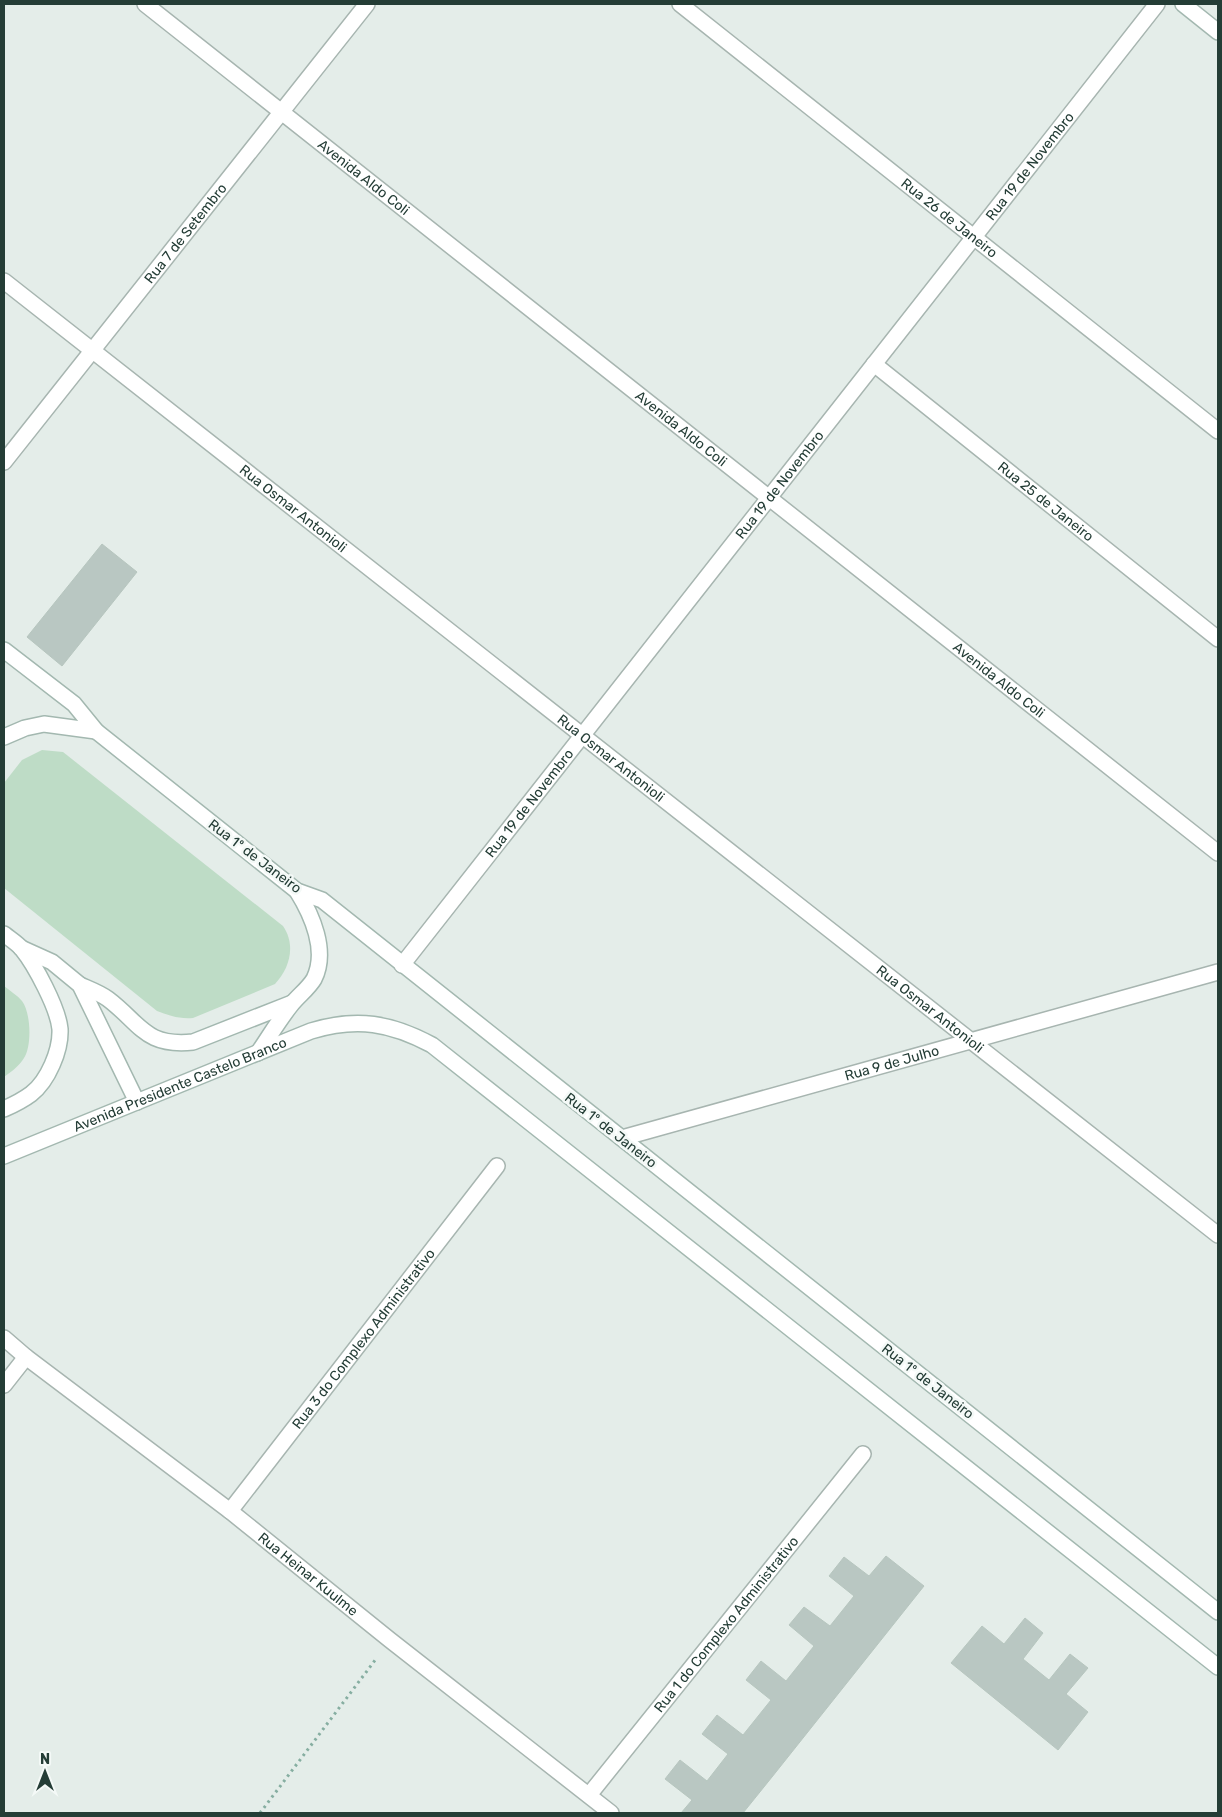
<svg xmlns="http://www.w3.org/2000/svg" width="1222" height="1817" font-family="Rubik,sans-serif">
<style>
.green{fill:#bedcc6}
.building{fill:#b9c7c2;stroke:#b7c6bf}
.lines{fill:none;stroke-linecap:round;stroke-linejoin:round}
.street-casing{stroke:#a7b5b0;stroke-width:18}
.secondary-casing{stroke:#a3b8b0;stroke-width:18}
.path{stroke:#86aea1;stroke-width:3;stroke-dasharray:2.5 4;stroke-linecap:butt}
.street{stroke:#fff;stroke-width:15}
.secondary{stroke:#fff;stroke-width:15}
.labels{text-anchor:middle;stroke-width:5;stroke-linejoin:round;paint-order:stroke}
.street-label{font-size:14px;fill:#243d36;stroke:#f4f9f7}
</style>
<rect width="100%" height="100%" fill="#e4ede9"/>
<!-- green -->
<g class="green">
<path d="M42 750 63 752 283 926C296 945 290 968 275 984L193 1018C179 1019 170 1016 157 1011L4 888V783L22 760Z"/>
<path d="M4 986C10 991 17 995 22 1001 31 1013 32 1046 24 1058 19 1066 11 1072 4 1077Z"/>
</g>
<!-- building -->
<g class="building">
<polygon points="102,544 137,572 62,666 27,637"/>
<polygon points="886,1556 924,1586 772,1777 743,1813 681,1813 692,1800 665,1779 680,1760 707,1781 728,1754 702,1734 717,1715 743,1735 771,1700 746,1680 761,1661 786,1681 814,1646 789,1625 804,1607 830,1626 854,1596 829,1576 844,1557 869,1576"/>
<polygon points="1025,1618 1043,1633 1023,1659 1049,1680 1070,1654 1088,1668 1066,1694 1088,1712 1058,1750 951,1663 982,1626 1004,1644"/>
</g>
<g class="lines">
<!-- street casing -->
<g class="street-casing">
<g id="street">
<path id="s1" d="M145 4 1218 853"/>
<path id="s2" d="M680 4 1218 431"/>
<path id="s3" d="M4 281 1218 1235"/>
<path id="s4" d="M874 364 1218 639"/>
<path id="s5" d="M4 462 367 4"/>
<path id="s6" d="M402 965 1157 4"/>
<path id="s7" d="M622 1138 1218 972"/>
<path id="s8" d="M4 1338 26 1357 230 1511 390 1640 611 1813"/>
<polyline points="4,1385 26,1357"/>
<path id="s9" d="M230 1511 497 1166"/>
<path id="s10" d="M589 1795 863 1454"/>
</g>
</g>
<!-- secondary casing -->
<g class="secondary-casing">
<g id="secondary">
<polyline points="1183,4 1218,32"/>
<polyline points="4,650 74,704 96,731 297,891 322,900 1218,1612"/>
<polyline points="4,737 25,728 44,724 96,731"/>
<path d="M4 934C10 939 17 943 22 949 35 965 58 1008 60 1029 61 1050 48 1081 31 1094 23 1100 13 1105 4 1109"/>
<polyline points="21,948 52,962 80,985 137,1102"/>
<path d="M80 985C89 989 100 993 108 999 141 1024 145 1047 193 1042L292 1003"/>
<path d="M258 1053C269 1037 279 1020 291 1005 298 996 308 989 314 979 328 951 312 915 297 891"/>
<path id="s11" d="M4 1156 311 1031C357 1017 391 1023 432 1045L1218 1667"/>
</g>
</g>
<!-- path -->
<polyline class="path" points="260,1813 376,1659"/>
<!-- street -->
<use href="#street" class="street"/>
<!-- secondary -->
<use href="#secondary" class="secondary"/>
</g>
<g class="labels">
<!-- street labels -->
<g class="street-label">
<text dy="5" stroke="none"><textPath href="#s6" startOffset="1016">Rua 19 de Novembro</textPath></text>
<text dy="5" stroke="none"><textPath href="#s1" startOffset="279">Avenida Aldo Coli</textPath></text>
<text dy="5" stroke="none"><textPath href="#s2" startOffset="344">Rua 26 de Janeiro</textPath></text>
<text dy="5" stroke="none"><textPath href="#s5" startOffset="292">Rua 7 de Setembro</textPath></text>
<text dy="5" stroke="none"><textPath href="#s1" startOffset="684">Avenida Aldo Coli</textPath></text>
<text dy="5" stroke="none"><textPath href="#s6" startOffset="611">Rua 19 de Novembro</textPath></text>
<text dy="5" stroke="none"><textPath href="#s4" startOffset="220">Rua 25 de Janeiro</textPath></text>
<text dy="5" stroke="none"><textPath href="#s3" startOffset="368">Rua Osmar Antonioli</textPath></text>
<text dy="5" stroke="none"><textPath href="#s1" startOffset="1089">Avenida Aldo Coli</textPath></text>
<text dy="5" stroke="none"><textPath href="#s3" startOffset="772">Rua Osmar Antonioli</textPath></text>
<text dy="5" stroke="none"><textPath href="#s6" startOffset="206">Rua 19 de Novembro</textPath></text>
<text transform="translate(255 856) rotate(37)" y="5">Rua 1º de Janeiro</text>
<text dy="5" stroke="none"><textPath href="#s3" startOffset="1178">Rua Osmar Antonioli</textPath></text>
<text dy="5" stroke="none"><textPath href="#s7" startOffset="280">Rua 9 de Julho</textPath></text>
<text dy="5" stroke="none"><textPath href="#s11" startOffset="190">Avenida Presidente Castelo Branco</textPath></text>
<text transform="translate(611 1130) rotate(38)" y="5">Rua 1º de Janeiro</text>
<text dy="5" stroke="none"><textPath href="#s9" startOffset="218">Rua 3 do Complexo Administrativo</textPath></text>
<text transform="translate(928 1381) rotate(38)" y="5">Rua 1º de Janeiro</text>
<text dy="5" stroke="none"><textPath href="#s8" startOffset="385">Rua Heinar Kuulme</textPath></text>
<text dy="5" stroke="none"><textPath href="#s10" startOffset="219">Rua 1 do Complexo Administrativo</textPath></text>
</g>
</g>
<!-- border -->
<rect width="1222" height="1817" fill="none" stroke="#243d36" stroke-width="10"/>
<!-- north arrow -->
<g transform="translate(45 1772)" stroke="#f4f9f7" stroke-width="4" paint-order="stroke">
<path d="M0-4L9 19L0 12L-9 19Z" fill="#243d36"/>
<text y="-8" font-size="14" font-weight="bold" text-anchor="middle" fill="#243d36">N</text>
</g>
</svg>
